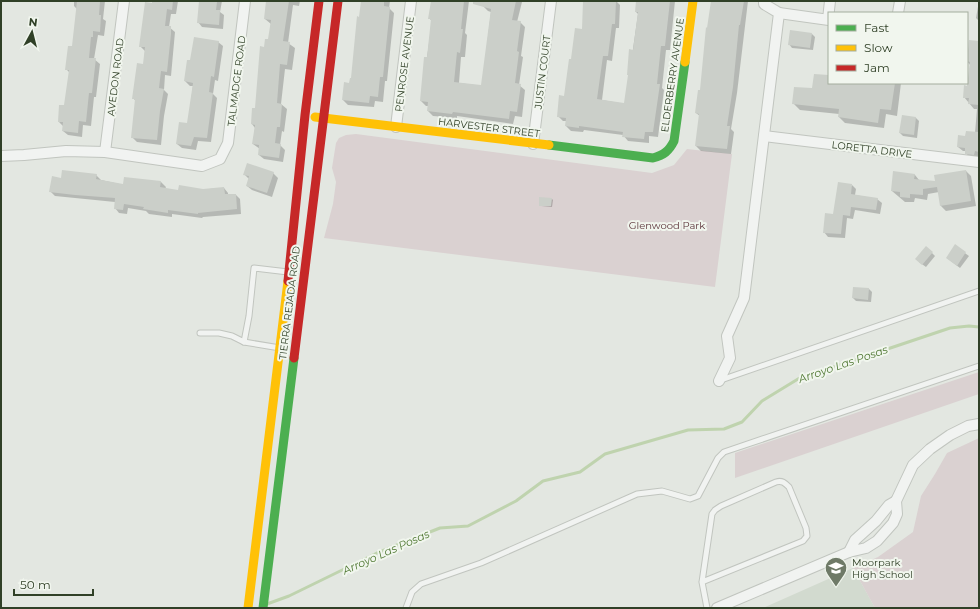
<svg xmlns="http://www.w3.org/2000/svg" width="980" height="609" font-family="Montserrat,sans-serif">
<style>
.built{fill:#d2dacf}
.green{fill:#dad1d1}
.shadow{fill:#0003}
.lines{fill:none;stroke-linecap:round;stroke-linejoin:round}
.stream{stroke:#bfd3ae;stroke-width:3}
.building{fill:#cbcfc9}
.lane-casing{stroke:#c1c5bf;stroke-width:7}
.street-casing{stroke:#c1c5bf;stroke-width:12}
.lane{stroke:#f1f3f1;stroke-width:5}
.street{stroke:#f1f3f1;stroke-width:10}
.fast{stroke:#4caf50;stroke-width:9}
.slow{stroke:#ffc107;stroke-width:9}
.jam{stroke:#c62828;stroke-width:9}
.labels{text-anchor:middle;stroke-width:4;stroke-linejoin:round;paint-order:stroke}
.street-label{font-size:10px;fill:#304027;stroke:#f1f6ee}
.park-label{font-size:10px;fill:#5c343a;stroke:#f1f6ee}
.poi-label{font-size:10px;fill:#304027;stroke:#f1f6ee;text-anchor:start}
.water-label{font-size:11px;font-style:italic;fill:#4d7630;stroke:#f1f6ee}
</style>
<rect width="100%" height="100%" fill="#e3e7e1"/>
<!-- built -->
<polygon class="built" points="853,568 875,608 763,608"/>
<!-- green -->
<g class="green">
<polygon points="356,134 652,173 674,165 687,149 732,154 715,287 324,238 333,204 336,182 332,168 336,143 339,138 346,135"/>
<polygon points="979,372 979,394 735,478 735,453"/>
<polygon points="979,438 979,608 875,608 853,568 878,557 913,532 921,496 935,474 947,453"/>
</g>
<!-- shadow -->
<g class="shadow">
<polygon points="74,1 105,1 103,19 106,21 104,36 98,35 94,59 100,64 96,97 94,97 91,126 83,125 82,137 68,135 63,131 64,127 59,122 65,107 70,73 66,69 73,47 77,9 74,6"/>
<polygon points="153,1 178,1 176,14 171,14 169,27 175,32 171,76 165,75 164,90 168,94 164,116 161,145 137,142 132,137 136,101 133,98 144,65 145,51 140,46"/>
<polygon points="200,1 222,1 220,12 224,15 223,29 202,27 198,22"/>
<polygon points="267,1 300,1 299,6 293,5 288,43 295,48 292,70 285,69 281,104 287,109 284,132 282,131 280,145 285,150 283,162 264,159 259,155 260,149 253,144 255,128 252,124 256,109 265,48 269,40 271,24 265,19"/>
<polygon points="362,1 390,1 389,8 394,13 387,81 385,81 383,102 375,101 374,107 348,105 343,100 352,79"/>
<polygon points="432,1 469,1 465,33 467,35 465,57 461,57 459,83 482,86 491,12 488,11 483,6 485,1 522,2 517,22 520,22 525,27 521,56 523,57 519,85 525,90 522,117 515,116 513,124 457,116 457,118 433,116 428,111 429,106 426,106 421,101 432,21 429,18"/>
<polygon points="584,1 616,1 620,5 619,28 616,28 612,61 607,60 602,100 625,104 638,14 636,12 637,1 675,1 670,50 666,50 662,88 664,90 658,137 649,136 649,143 628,141 623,135 584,130 583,132 571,131 566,126 566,121 563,121 558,116 565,97 572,60 583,30"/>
<polygon points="712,1 748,1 737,93 731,129 734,132 731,154 701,151 696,146 700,116 696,113 701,91"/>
<polygon points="979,1 979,21 976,18"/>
<polygon points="812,34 815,37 813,50 792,48 789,44"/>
<polygon points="979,35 979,159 970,158 966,153 966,151 963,151 958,147 966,137 975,133 977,109 974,109 964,97 968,87 970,65 967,61 970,41 978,42"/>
<polygon points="218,42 223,46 218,81 215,80 213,94 217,98 211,142 198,141 196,150 182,148 177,144 188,124 193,86 190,86 185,81 191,62"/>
<polygon points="829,76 829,83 901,83 897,116 886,114 884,128 845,123 839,117 839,114 800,110 794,104"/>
<polygon points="903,116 916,118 919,121 917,138 903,136 900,133"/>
<polygon points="966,171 971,176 976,206 946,211 941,206 939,192 928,194 927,200 915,198 914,202 905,202 892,191 894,173 915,175 919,180 936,182"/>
<polygon points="273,173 278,178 272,197 252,190 247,186 249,179 244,174"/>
<polygon points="96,175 101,180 124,185 125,178 161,182 166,187 165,189 179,191 224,188 228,193 228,195 236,195 240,199 241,214 203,217 202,218 172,214 172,217 149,214 146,211 128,208 127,214 119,213 115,208 115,202 55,196 50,191 62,179"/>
<polygon points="852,185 856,189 855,195 877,199 882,203 880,214 855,210 853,219 847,218 845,238 828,237 824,232"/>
<polygon points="552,199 553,200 552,207 541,206 540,205"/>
<polygon points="955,246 969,256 960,268 947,258"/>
<polygon points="926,247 935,256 926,267 919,262"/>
<polygon points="869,289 872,292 871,302 856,301 853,298"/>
</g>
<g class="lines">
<!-- stream -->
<polyline class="stream" points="267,604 289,596 377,553 412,539 440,528 468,526 516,501 543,481 580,472 605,454 688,430 724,429 742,422 762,401 798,379 950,328 969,326 979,327"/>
</g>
<!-- building -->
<g class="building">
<polygon points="77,1 100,1 99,15 101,15 100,32 93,31 93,37 91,37 89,58 96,58 92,93 89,93 86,122 79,121 78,133 62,131 63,122 58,122 59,105 64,105 69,70 65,70 68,46 72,46"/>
<polygon points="152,1 173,1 172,10 167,9 165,26 171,26 171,34 167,72 161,71 159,88 164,89 160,111 157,140 131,138 135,99 132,99 137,63 143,64 145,47 139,47 145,2 152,3"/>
<polygon points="199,1 217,2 216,10 220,10 219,25 197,23"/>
<polygon points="266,1 289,1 283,41 290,42 287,65 280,64 277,103 282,104 280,127 277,127 275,143 281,144 279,158 258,155 259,145 252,144 255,125 251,124 252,108 255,108 260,46 264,47 265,39 268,39 271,20 264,19"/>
<polygon points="361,1 384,1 384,6 390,7 383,77 380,77 378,97 370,96 369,103 342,100 344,82 349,83 350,78 351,78 357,16 359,17"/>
<polygon points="431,1 464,1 461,29 463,29 460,53 457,52 454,82 481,85 491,9 473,4 473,1 516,1 512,20 521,21 517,51 519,52 515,83 521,84 517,112 510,111 509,119 453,112 452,114 427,111 428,102 420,101 424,57 427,57 431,19 428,19"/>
<polygon points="583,1 616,1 615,24 612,24 608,56 603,56 597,99 624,103 628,75 627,75 629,49 633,50 638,12 635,12 636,1 670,1 665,46 661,46 657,84 660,84 653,132 645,132 644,139 622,137 623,132 579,126 579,128 565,126 566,118 557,117 559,95 564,96 569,59 571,59 575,28 582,29"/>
<polygon points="711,1 744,1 740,25 739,25 733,87 727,126 730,126 727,149 695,146 699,114 695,113 698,90 700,90 706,27 707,28"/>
<polygon points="790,30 812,33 810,48 788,45"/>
<polygon points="194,37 219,41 214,77 211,76 209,92 213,93 207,138 194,137 191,146 176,144 179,122 187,123 193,83 184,81 187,60 190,60"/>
<polygon points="969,40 979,41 978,91 979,91 979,105 968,104 969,98 963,98 964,85 967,86 970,62 967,61"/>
<polygon points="814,74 829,75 829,83 895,83 891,110 880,109 878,123 838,117 839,109 792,104 794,87 812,88"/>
<polygon points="902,115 916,117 914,135 899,133"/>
<polygon points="966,131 979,132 979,152 975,151 974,155 965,154 965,148 957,147 958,135 965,136"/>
<polygon points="247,163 274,172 267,193 246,186 249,176 243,175"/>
<polygon points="62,170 97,174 96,179 123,184 124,177 161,181 160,187 178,190 179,185 203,189 224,187 225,194 236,194 237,209 198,213 198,214 168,210 168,213 143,209 144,207 124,204 123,210 114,209 115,198 75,195 49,192 52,176 61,178"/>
<polygon points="966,170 971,201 940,206 937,187 923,189 923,195 910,194 910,198 900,197 900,192 891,191 893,171 915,174 914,179 935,181 934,175"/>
<polygon points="838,182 852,184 851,194 878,198 876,210 851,207 850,216 843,215 841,234 823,233 825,213 833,214"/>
<polygon points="539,197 552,198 551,206 539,206"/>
<polygon points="955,244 966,252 957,266 946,258"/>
<polygon points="926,246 933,252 922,265 915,259"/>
<polygon points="853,287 869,288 868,300 852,298"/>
</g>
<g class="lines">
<!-- lane casing -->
<g class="lane-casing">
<g id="lane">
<polyline points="200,333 219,333 232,336 244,342 280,348"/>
<polyline points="244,342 249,316 254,268 288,272"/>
<polyline points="721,380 979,291"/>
<path d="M702 582 803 541 807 536 806 528 789 487C785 483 782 480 776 482L721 506 715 510 712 514 702 582 707 608"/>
<polyline points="406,608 412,592 421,584 481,563 637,494 662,491 690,499 698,496 718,458 724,452 979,366"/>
</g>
</g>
<!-- street casing -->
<g class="street-casing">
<g id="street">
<polyline points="779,13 829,20"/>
<polyline points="898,13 900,1"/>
<polyline points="828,19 830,1"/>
<polyline points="396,127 411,1"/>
<polyline points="764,136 979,162"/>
<polyline points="533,144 551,1"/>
<polyline points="105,152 124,1"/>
<polyline points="1,156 24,155 66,151 105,152 202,166 220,159 228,143 245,1"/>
<polyline points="719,381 730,358 727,336 744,298 779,13 764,4 764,1"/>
<polyline points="849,552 855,540 876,521 889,505 896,501"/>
<polyline points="717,608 849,552 866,548 877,541 893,523 897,514 896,501 913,465 930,449 950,435 968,426 979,424"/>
</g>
</g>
<!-- lane -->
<use href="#lane" class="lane"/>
<!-- street -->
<use href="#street" class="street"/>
<!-- fast -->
<g class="fast">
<path d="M549 145 653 158C664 155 669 151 674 141L685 62"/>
<polyline points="263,608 294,358"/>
</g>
<!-- slow -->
<g class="slow">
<polyline points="685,62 693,1"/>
<polyline points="315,117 549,145"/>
<polyline points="248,608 288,281"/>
</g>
<!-- jam -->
<g class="jam">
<polyline points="288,281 305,115 319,1"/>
<polyline points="294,358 338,1"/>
</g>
</g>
<!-- icons -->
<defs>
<g id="school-pin" transform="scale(1.15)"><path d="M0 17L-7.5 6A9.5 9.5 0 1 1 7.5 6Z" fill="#6f7a68" stroke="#f1f6ee"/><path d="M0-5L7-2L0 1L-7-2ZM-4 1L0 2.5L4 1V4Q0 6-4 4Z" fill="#fff"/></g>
</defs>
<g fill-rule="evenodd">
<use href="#school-pin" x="836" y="568"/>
</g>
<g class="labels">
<!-- street labels -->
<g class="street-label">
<text transform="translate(404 64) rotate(-83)" y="4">PENROSE AVENUE</text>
<text transform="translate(542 72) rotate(-83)" y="4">JUSTIN COURT</text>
<text transform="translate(672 75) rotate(-82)" y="4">ELDERBERRY AVENUE</text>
<text transform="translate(115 77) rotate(-83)" y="4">AVEDON ROAD</text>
<text transform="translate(236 81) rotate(-83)" y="4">TALMADGE ROAD</text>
<text transform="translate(489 127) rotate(7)" y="4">HARVESTER STREET</text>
<text transform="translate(872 149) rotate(7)" y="4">LORETTA DRIVE</text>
<text transform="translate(289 303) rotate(-83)" y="4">TIERRA REJADA ROAD</text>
</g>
<!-- park labels -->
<g class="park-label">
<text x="667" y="229">Glenwood Park</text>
</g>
<!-- poi labels -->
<g class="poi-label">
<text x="852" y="566">Moorpark<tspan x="852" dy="12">High School</tspan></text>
</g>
<!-- water labels -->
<g class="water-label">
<text transform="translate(843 364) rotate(-19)" y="4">Arroyo Las Posas</text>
<text transform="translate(386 552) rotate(-24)" y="4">Arroyo Las Posas</text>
</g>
</g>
<!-- border -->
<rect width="980" height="609" fill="none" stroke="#304027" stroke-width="4"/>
<!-- legend -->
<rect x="828" y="12" width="140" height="72" fill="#f1f6ee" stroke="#a4ad9e"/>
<rect x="836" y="25" width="20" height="6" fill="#4caf50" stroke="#a4ad9e"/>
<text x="864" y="32" font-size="12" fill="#304027">Fast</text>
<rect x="836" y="45" width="20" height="6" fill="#ffc107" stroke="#a4ad9e"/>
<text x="864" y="52" font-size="12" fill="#304027">Slow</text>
<rect x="836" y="65" width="20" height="6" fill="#c62828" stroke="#a4ad9e"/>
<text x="864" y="72" font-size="12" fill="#304027">Jam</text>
<!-- north arrow -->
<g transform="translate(32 32) rotate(7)" stroke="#f1f6ee" stroke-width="3" paint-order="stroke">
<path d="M0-3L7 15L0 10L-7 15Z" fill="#304027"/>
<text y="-6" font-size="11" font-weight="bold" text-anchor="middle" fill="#304027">N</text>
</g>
<!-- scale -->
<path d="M14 589v6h79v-6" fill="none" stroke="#304027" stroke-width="2"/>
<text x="20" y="589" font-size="12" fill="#304027" stroke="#f1f6ee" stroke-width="3" paint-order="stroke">50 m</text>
</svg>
